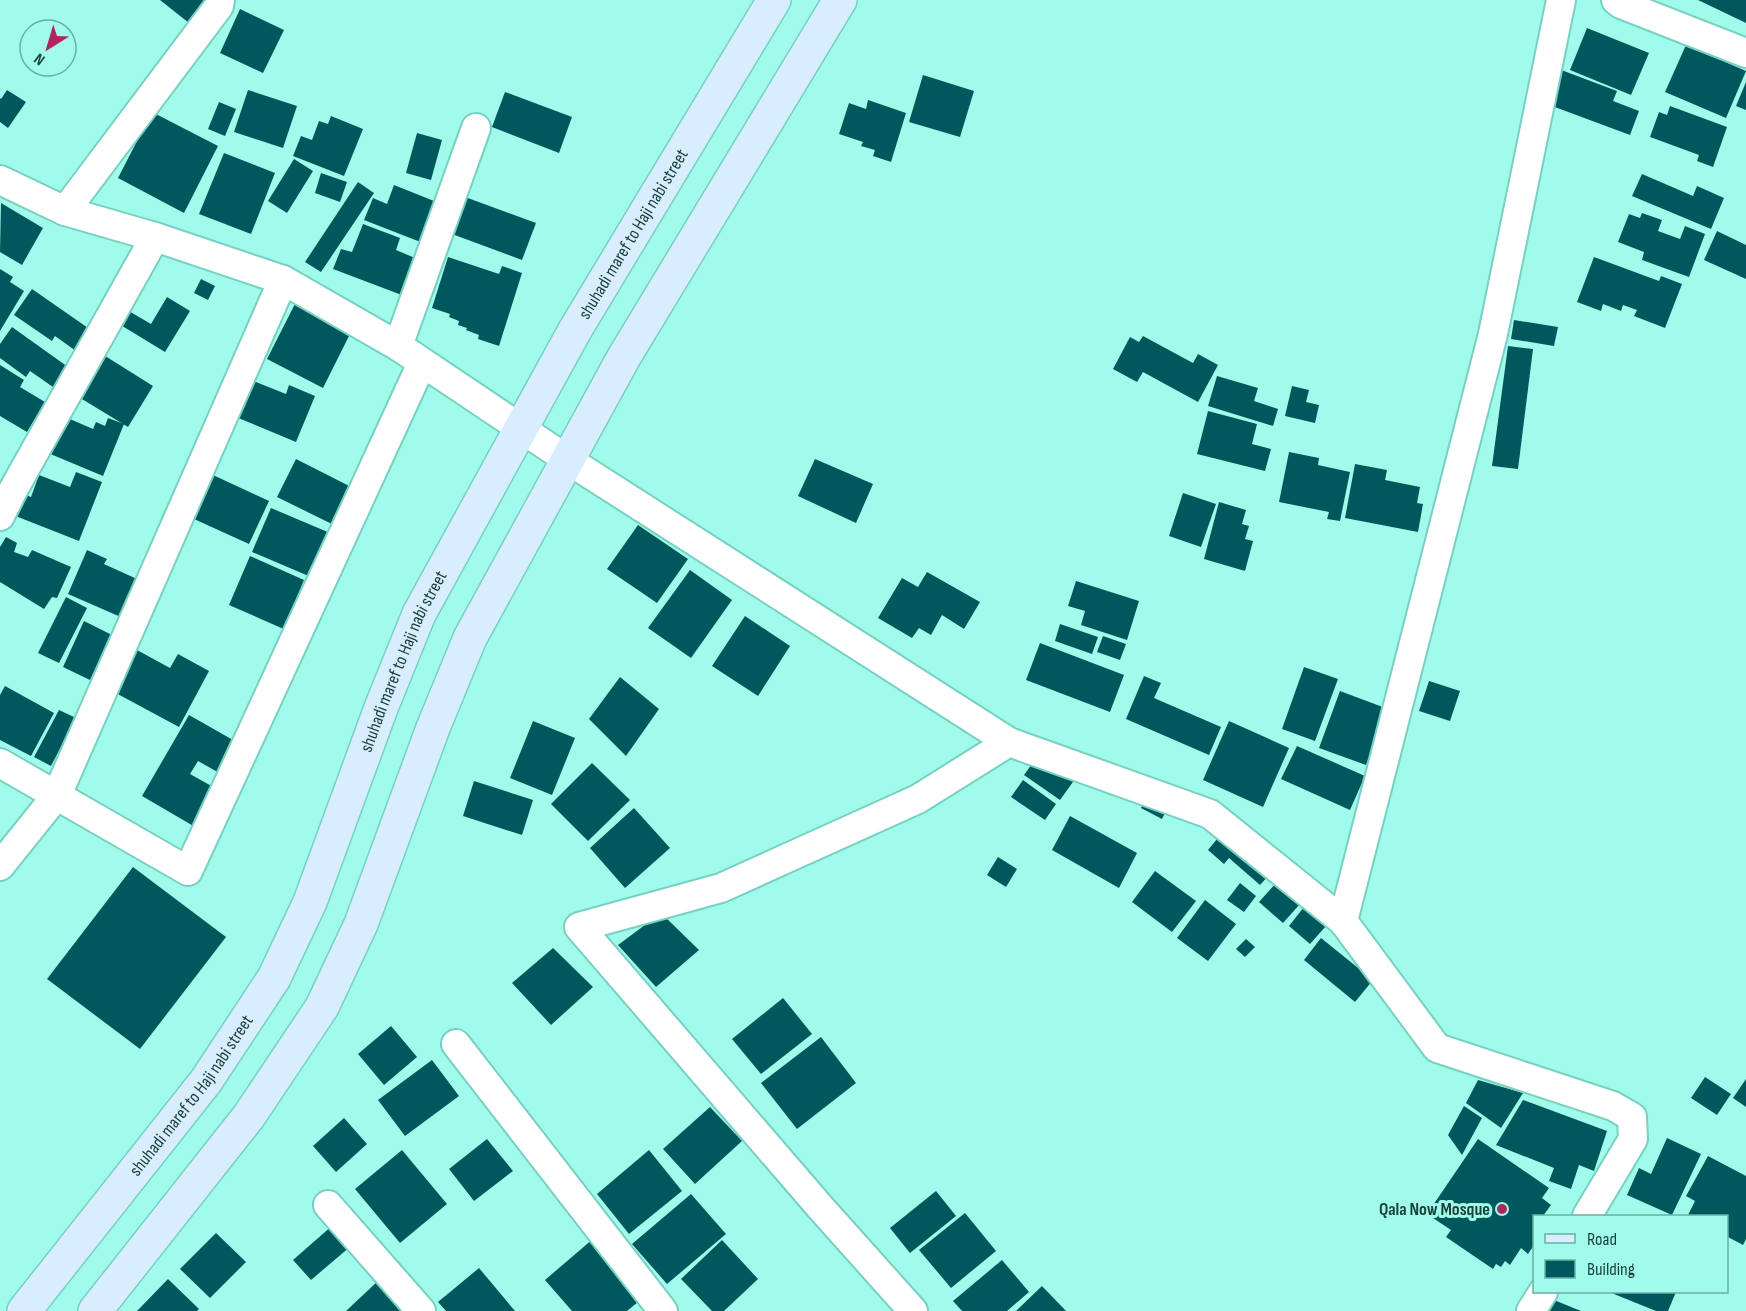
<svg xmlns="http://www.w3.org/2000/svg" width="1746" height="1311" font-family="'Sofia Sans Condensed',sans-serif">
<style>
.building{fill:#00585d}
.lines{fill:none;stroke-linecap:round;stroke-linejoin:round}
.street-casing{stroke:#77d1c2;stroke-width:32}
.secondary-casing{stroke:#77d1c2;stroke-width:36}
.street{stroke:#fff;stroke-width:28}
.secondary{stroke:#d8eefe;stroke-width:33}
.poi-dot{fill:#b1255f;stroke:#a0fbeb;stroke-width:2}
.labels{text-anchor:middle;stroke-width:6;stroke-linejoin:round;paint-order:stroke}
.street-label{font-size:18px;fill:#193f39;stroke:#a0fbeb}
.poi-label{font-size:18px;font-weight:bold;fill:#193f39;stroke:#a0fbeb;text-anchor:end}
</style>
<rect width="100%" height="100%" fill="#a0fbeb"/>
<!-- building -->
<g class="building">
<polygon points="160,0 208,0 189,23"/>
<polygon points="1698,0 1746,0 1746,23"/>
<polygon points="240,9 284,30 263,73 220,53"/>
<polygon points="1587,28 1649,53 1631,95 1570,70"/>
<polygon points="1686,45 1746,71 1726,118 1665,92"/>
<polygon points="1556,68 1617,91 1613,101 1639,111 1630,135 1544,103"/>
<polygon points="923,75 974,91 960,137 909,122"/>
<polygon points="1746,82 1746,110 1736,106"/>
<polygon points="7,90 26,102 8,128 0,122 0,98 1,99"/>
<polygon points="248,90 297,106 283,148 234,132"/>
<polygon points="505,92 572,117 559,153 492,127"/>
<polygon points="868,100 906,113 891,162 873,156 875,150 861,146 863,142 839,134 849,103 866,109"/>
<polygon points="219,102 236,109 225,136 208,129"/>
<polygon points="1670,106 1727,127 1713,167 1697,161 1699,155 1650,137 1659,112 1667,115"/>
<polygon points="152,112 218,146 184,213 118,178"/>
<polygon points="331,116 363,129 344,176 293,156 301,136 312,140 319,121 328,124"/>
<polygon points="417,133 442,140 431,180 406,173"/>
<polygon points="224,153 275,173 251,234 199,214"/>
<polygon points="294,159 313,171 287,213 268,201"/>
<polygon points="321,173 347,182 340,202 315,193"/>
<polygon points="1642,174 1693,196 1697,186 1724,198 1711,229 1632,196"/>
<polygon points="358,182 374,193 321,272 305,262"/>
<polygon points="394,185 439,203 423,243 364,220 373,198 387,204"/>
<polygon points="465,197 536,223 522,260 452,234"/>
<polygon points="1,203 43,228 22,265 0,252"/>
<polygon points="1642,213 1662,220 1658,231 1680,239 1685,226 1705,234 1689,277 1642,260 1644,252 1618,242 1629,214 1640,218"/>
<polygon points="363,224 400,238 396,250 415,258 407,297 333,269 341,249 352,252"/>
<polygon points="1717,231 1746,245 1746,279 1704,260"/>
<polygon points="448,257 499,274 502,266 522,273 499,346 478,339 479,335 466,330 467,328 458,325 459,321 449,317 450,314 432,308"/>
<polygon points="1594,257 1659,281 1661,276 1682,284 1665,328 1634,316 1637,310 1623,305 1621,311 1603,304 1601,311 1577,302"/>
<polygon points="0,269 13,277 10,282 24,291 0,331"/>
<polygon points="201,279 215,286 208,300 194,293"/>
<polygon points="32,289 91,330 76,351 55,336 52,341 14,315"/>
<polygon points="167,297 190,311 165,352 119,324 127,310 151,324"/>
<polygon points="298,298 354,326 323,388 267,359"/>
<polygon points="1514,320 1558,327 1554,346 1511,339"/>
<polygon points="12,327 68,367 53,387 30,371 26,377 0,358 0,344"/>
<polygon points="1143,336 1193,363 1198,354 1218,365 1198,402 1143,372 1137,382 1113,369 1130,337 1139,342"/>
<polygon points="1508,346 1533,349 1518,469 1492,466"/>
<polygon points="102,354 153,386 128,427 77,396"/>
<polygon points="0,365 24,380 20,387 45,402 27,432 0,416"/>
<polygon points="1217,376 1258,388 1254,401 1278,409 1273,426 1208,406"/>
<polygon points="251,380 286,394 289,385 315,396 296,442 236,417"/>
<polygon points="1292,386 1309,390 1306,402 1319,405 1315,423 1285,416"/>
<polygon points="1208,411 1257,424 1252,444 1271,449 1265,471 1197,454"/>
<polygon points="63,416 93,429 96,422 105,426 108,418 124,424 103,476 48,453"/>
<polygon points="1289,452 1319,458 1318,465 1350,472 1340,521 1327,519 1329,512 1279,502"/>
<polygon points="296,459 361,492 342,529 277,497"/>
<polygon points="815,459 873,484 856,523 798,496"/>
<polygon points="1355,464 1387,470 1385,480 1420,487 1417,503 1423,504 1418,532 1345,518"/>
<polygon points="76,472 102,482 79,541 13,515 21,493 31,497 39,475 70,487"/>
<polygon points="213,475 269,501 249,544 194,519"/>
<polygon points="1183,493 1216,504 1201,547 1169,536"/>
<polygon points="1219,502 1246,510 1242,524 1249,526 1245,539 1253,541 1245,571 1204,559"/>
<polygon points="271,508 330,533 311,577 252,552"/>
<polygon points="638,525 688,559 657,603 607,569"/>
<polygon points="6,537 17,543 14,552 28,557 32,550 71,567 57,598 52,597 44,609 0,582 0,547"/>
<polygon points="87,550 107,559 104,564 137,579 123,618 68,594"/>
<polygon points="250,556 304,580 296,599 308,604 295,634 229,605"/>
<polygon points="690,570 732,600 691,658 648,628"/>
<polygon points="927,572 980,602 964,629 942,615 931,635 919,628 912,638 878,618 902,578 918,587"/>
<polygon points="1076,581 1139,601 1127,640 1081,625 1085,611 1068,606"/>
<polygon points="66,597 87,608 59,663 38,653"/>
<polygon points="745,616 790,646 758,696 712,666"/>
<polygon points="84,621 112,635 90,680 63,667"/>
<polygon points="1060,624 1098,637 1092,654 1055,641"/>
<polygon points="1103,636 1126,644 1120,660 1097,652"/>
<polygon points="1040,643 1124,675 1110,712 1026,680"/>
<polygon points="137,650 170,668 178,654 209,671 179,727 114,692"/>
<polygon points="1304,667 1338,679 1315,741 1282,729"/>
<polygon points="1144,676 1161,683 1154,698 1221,727 1209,755 1126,719"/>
<polygon points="620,677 659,709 626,756 589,719"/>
<polygon points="1429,681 1460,691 1450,721 1419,711"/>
<polygon points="5,686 54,713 31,756 0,740 0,695"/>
<polygon points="1340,691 1388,709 1366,765 1319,748"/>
<polygon points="59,710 76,718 51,766 34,757"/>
<polygon points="189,715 247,748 230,779 198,761 190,774 224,793 202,831 142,796"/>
<polygon points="533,721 575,738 552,795 510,778"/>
<polygon points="1229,721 1289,748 1263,807 1203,780"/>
<polygon points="1297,746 1365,776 1350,810 1281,779"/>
<polygon points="1042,750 1078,775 1060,800 1024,775"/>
<polygon points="592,763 630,800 588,841 551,804"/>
<polygon points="1023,780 1056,804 1045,820 1011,797"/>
<polygon points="474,781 533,800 522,835 463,816"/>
<polygon points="1149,790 1171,801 1162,819 1141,808"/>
<polygon points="634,808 670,848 625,888 590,848"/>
<polygon points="1070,816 1137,853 1119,888 1052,850"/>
<polygon points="1217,839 1225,846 1230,840 1270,874 1260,885 1229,858 1224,864 1208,850"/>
<polygon points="998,857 1017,869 1006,887 987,875"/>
<polygon points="133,867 226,937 140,1049 47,979"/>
<polygon points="1155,871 1196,901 1172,932 1132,902"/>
<polygon points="1240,883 1256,896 1244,912 1227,900"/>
<polygon points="1276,883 1300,904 1283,923 1259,902"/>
<polygon points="1205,900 1236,924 1208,961 1177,938"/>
<polygon points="1304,907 1326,926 1310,944 1289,926"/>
<polygon points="661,913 699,950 656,987 618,945"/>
<polygon points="1321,938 1373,980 1355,1002 1304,960"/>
<polygon points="1246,939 1255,947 1245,957 1236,949"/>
<polygon points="553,948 593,987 551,1025 512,983"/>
<polygon points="783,998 812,1034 761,1074 732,1039"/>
<polygon points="391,1026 417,1057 384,1085 358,1054"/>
<polygon points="821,1037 856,1083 797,1129 761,1083"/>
<polygon points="432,1060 459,1096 405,1136 378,1100"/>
<polygon points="1705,1077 1731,1094 1717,1115 1691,1098"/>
<polygon points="1746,1079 1746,1107 1733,1098"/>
<polygon points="1478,1080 1523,1093 1501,1128 1466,1103"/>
<polygon points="1523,1100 1607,1131 1594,1171 1579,1165 1571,1189 1549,1181 1554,1168 1496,1145"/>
<polygon points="1464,1106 1482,1118 1462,1155 1448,1135"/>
<polygon points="710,1107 742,1141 695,1184 663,1149"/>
<polygon points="344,1118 367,1144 336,1172 313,1146"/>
<polygon points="1667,1138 1701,1154 1672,1215 1627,1195 1639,1168 1651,1174"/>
<polygon points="487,1139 513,1171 474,1201 449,1169"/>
<polygon points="1478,1139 1549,1188 1542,1198 1551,1205 1543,1216 1534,1216 1534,1245 1528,1254 1521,1248 1510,1265 1505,1261 1501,1267 1496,1264 1493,1269 1446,1237 1451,1230 1427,1214"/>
<polygon points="402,1150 447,1204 400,1243 355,1189"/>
<polygon points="649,1150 682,1191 629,1234 597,1194"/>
<polygon points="1708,1156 1746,1176 1746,1239 1743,1245 1726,1236 1726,1216 1690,1216 1688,1215 1695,1201 1686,1196"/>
<polygon points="936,1191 956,1216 910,1253 890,1228"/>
<polygon points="691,1194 726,1234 667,1284 632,1244"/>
<polygon points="965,1213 996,1251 951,1288 919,1250"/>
<polygon points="333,1225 351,1246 311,1280 293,1260"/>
<polygon points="216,1233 246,1262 210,1298 180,1269"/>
<polygon points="594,1238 644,1297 627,1311 572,1311 545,1280"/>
<polygon points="722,1240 758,1279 724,1311 712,1311 681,1279"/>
<polygon points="1002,1260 1029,1292 1007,1311 962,1311 953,1301"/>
<polygon points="479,1268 515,1311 446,1311 438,1302"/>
<polygon points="168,1279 199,1309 197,1311 137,1311"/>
<polygon points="379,1280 409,1311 346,1311"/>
<polygon points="1042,1286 1066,1311 1016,1311"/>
<polygon points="1609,1292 1676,1292 1668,1311 1656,1311"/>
<polygon points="1554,1300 1581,1311 1550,1311"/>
</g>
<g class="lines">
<!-- street casing -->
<g class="street-casing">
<g id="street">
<polyline points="1561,0 1493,334 1343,921 1437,1048 1613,1106 1632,1117 1633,1139 1587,1216"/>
<polyline points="1616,0 1621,4 1746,53"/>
<polyline points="0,180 65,211 155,237 283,280 398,346 568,460 1009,742 1210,814 1343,921"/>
<polyline points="65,211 219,6 220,0"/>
<polyline points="398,346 476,128"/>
<polyline points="0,516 12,492 155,237"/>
<polyline points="0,763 188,871 422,363"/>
<polyline points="0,866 57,795 283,280"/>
<polyline points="456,1044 663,1311"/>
<polyline points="328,1205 421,1311"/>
<polyline points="913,1311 820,1207 579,927 721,888 918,799 1009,742"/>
<polyline points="1531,1311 1543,1292"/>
</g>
</g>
<!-- secondary casing -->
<g class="secondary-casing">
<g id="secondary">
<path id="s1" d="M24 1311 206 1081 274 978 310 902 381 708 419 614 575 330 774 0"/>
<polyline points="95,1311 249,1116 322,1007 361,924 433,728 470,638 624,357 840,0"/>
</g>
</g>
<!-- street -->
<use href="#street" class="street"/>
<!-- secondary -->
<use href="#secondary" class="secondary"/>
</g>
<!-- markers -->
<circle class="poi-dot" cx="1502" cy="1209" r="6"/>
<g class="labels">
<!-- street labels -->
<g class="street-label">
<text dy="6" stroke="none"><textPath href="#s1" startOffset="1245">shuhadi maref to Haji nabi street</textPath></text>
<text dy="6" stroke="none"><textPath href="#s1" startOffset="759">shuhadi maref to Haji nabi street</textPath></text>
<text dy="6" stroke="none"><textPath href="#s1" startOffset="273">shuhadi maref to Haji nabi street</textPath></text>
</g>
<!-- poi labels -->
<g class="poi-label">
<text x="1490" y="1215">Qala Now Mosque</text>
</g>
</g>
<!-- legend -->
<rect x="1533" y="1215" width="195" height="78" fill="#a0fbeb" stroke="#6ab0a4" stroke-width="1.5"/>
<rect x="1545" y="1234" width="30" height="9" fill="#d8eefe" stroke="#6ab0a4" stroke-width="1.5"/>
<text x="1587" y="1245" font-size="18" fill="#193f39">Road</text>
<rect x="1545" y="1260" width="30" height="18" fill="#00585d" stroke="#6ab0a4" stroke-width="1.5"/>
<text x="1587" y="1275" font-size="18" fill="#193f39">Building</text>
<!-- north arrow -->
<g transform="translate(48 48) rotate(217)"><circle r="28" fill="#a0fbeb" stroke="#6ab0a4" stroke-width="1.5"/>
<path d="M0-4.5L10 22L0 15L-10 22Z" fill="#b1255f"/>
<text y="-9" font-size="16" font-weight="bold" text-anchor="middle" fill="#193f39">N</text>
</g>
</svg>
